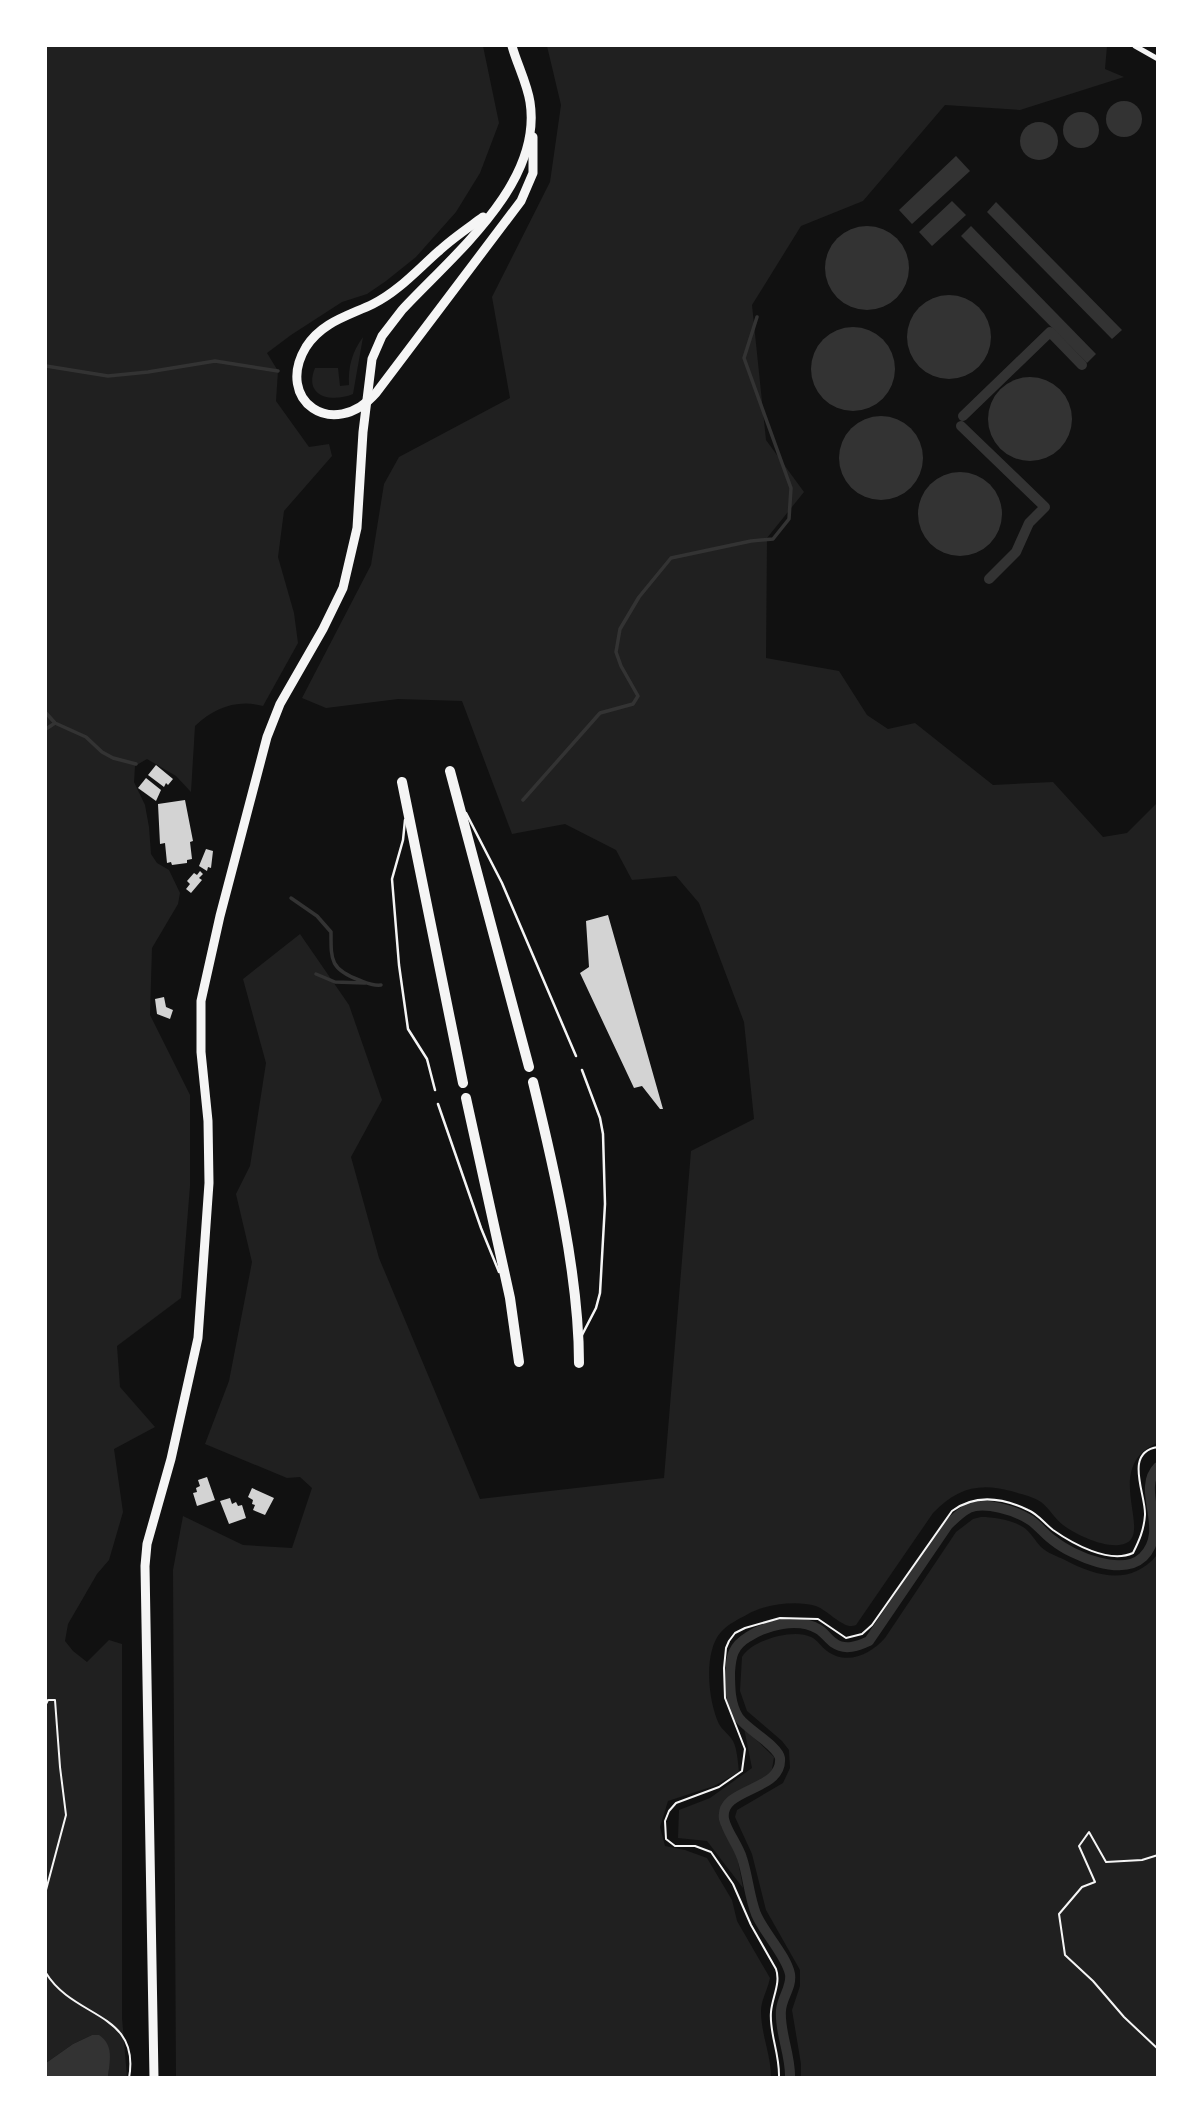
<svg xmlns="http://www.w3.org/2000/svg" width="1203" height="2123" font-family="'Asap Condensed',sans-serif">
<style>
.green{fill:#202020}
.water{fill:#333}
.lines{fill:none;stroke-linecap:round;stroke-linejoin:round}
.stream{stroke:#333;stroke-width:3.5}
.canal{stroke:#333;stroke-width:10}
.building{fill:#d3d3d3}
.path{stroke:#f5f5f5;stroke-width:2}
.service{stroke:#f5f5f5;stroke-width:2.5}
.minor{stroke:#f5f5f5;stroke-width:5}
.primary{stroke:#f5f5f5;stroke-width:9}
.motorway{stroke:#f5f5f5;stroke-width:10}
</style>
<rect width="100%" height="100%" fill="#111"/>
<!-- green -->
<g class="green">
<path d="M46 46H483L499 123 480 173 456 212 416 257 386 281 367 294 342 302 291 335 267 353 278 371 276 401 309 447 329 444 332 456 284 511 278 557 294 613 298 643 263 706C237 699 214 708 195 726L191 792 176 776 147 759 135 766 134 782 145 805 149 827 151 854 157 863 169 870 180 893 178 904 152 948 150 1015 190 1095V1186L181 1298 117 1346 120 1387 155 1427 114 1449 123 1512 109 1560 97 1574 68 1624 65 1641 73 1651 87 1662 109 1640 122 1644V2018L127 2077H108L110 2056 92 2035 73 2044 46 2063Z"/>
<path d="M547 46H1107L1105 69 1124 77 1020 110 945 105 863 201 801 226 752 305 766 440 804 492 767 538 766 658 839 671 867 715 888 729 915 723 993 785 1053 782 1103 837 1127 833 1157 803V1443C1098 1469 1160 1541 1119 1545 1103 1547 1076 1535 1063 1525 1055 1519 1050 1509 1041 1502 1032 1496 1021 1494 1011 1491 978 1482 956 1489 933 1513L856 1625C845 1631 829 1611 816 1606 796 1600 766 1604 748 1614 739 1619 728 1624 721 1632 703 1652 708 1701 719 1724 723 1731 729 1734 733 1741 737 1748 738 1763 739 1772L714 1786 668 1801 660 1827 665 1846 685 1850 707 1858 732 1900 737 1921 770 1978C768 1989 761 2000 761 2011 761 2034 771 2055 771 2077H176L173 1570 183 1516 243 1545 292 1548 312 1488 300 1477 287 1478 205 1444 229 1381 252 1262 236 1194 250 1166 266 1063 243 979 300 934 349 1005 382 1100 351 1157 379 1258 480 1499 664 1478 691 1151 754 1119 744 1022 699 903 676 876 632 880 616 850 565 824 512 834 462 701 398 699 326 708 302 698 371 565 384 484 399 457 510 398 492 297 550 182 561 105Z"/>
<path d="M363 337 353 394C332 403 303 397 315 368H338L340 386 349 385C348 367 352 352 363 337Z"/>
<path d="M981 1517C994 1517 1012 1520 1023 1527 1031 1532 1035 1541 1041 1547 1047 1553 1057 1556 1065 1560 1097 1577 1131 1586 1157 1555V2077H801V2064L792 2010 800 1986V1970L766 1910 752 1854 735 1817 737 1810 783 1783 790 1768 789 1750 782 1741 747 1711 740 1691 742 1657C752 1640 793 1628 811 1637 818 1640 821 1647 827 1651 847 1666 871 1654 885 1638L956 1532 973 1519Z"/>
<polygon points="744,1728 774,1757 771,1775 728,1798 721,1810 721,1826 737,1856 743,1888 707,1841 678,1838 679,1810 710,1798 752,1768"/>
</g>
<!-- water -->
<g class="water">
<circle cx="1124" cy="119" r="18"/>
<circle cx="1081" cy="130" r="18"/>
<circle cx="1039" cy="141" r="19"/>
<polygon points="956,156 970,171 912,224 899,210"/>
<polygon points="952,201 966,215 932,246 919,232"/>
<polygon points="996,202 1122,330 1112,339 987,212"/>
<polygon points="971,226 1096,354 1087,363 961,236"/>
<circle cx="867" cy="268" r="42"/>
<circle cx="949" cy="337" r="42"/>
<circle cx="853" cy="369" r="42"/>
<circle cx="1030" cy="419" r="42"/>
<circle cx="881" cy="458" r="42"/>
<circle cx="960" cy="514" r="42"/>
<path d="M92 2035H99C114 2045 110 2061 108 2077H46V2063L73 2044Z"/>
</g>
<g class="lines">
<!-- stream -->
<g class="stream">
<polyline points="46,366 108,376 148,372 215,361 278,371"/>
<polyline points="46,713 55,723 86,737 102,752 113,758 136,764"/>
<polyline points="46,729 55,723"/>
<polyline points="523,800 600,713 633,704 638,696 621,666 616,652 620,629 639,597 671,558 751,541 773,539 789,519 791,488 744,358 757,317"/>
<path d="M291 898 317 916 331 932C331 960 330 969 359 980 367 983 372 986 381 985"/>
<polyline points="316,974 335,982 365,983"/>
</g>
<!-- canal -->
<g class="canal">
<polyline points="963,416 1050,332 1082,365"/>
<polyline points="961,426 1045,507 1029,523 1016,552 989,579"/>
<path d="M790 2078C791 2055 779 2032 781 2010 782 1997 792 1987 790 1974 786 1955 764 1933 756 1914 749 1896 748 1876 742 1858 738 1845 727 1832 724 1819 719 1787 783 1792 780 1758 778 1746 748 1730 739 1718 730 1705 730 1687 730 1672 731 1656 733 1646 748 1637 766 1625 798 1617 818 1629 824 1632 828 1639 834 1643 845 1651 858 1646 869 1641L948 1525C954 1519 961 1512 969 1508 985 1501 1016 1511 1030 1520 1039 1526 1045 1535 1054 1541 1073 1556 1122 1577 1143 1557 1171 1529 1135 1491 1158 1467"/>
</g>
</g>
<!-- building -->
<g class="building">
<polygon points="156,765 173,779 168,785 166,783 164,787 148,775"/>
<polygon points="146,778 161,790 156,801 138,788"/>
<polygon points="185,800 193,841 190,842 192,859 187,860 187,863 172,865 171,862 167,863 165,843 160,844 158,804"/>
<polygon points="206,849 213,851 211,868 208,867 207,871 199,866"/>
<polygon points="200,871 203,874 199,878 202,880 191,893 186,889 190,884 187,881 194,873 197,875"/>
<polygon points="608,915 663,1109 660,1109 642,1086 634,1088 580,973 589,967 586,921"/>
<polygon points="164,997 166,1007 173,1010 170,1019 157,1014 155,999"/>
<polygon points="207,1477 215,1500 197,1506 193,1493 197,1492 196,1488 200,1486 198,1480"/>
<polygon points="252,1488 274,1498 265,1515 253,1510 255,1505 252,1504 253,1500 248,1497"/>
<polygon points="230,1498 232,1504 236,1502 238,1506 242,1505 246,1518 229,1524 220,1501"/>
</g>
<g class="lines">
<!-- path -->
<g class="path">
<polyline points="46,1704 48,1700 55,1700 60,1767 66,1815 46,1890"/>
<polyline points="1158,1855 1142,1860 1106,1862 1089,1832 1079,1846 1095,1882 1082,1887 1059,1914 1065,1955 1093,1981 1124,2017 1158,2049"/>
<path d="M46 1973C74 2019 141 2012 129 2078"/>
<path d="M779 2078C780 2054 769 2033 771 2012 772 1998 781 1983 776 1969L751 1925 733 1884 711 1852 695 1846H675L666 1839 665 1821 669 1811 676 1803 719 1787 742 1771 745 1749 725 1698 724 1668 726 1648 729 1641 735 1633 745 1628 780 1618 818 1619 846 1638 862 1634 872 1625 952 1511C975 1494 1003 1498 1028 1510 1038 1514 1045 1524 1053 1530 1073 1544 1109 1564 1133 1553 1139 1541 1144 1530 1145 1515 1146 1494 1123 1452 1158 1447"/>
</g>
<!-- service -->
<g class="service">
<polyline points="466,813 502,883 576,1056"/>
<polyline points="405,820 403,840 392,879 399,965 408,1029 427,1059 435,1090"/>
<polyline points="582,1070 600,1118 603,1134 605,1204 600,1293 596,1308 582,1335"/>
<polyline points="438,1104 481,1228 499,1272"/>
</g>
<!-- minor -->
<polyline class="minor" points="1135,46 1158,59"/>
<!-- primary -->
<g class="primary">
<path d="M483 217C468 228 453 238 440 250 418 269 399 291 373 304 348 316 322 322 306 347 274 400 333 442 376 393L521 201 533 173V137"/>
<path d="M154 2078 145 1566 147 1544 171 1459 198 1338 209 1183 208 1121 201 1052V1001L220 916 267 737 280 704 323 629 343 588 357 528 363 432 372 359 382 336 402 310C452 256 543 184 530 102 527 83 517 64 512 46"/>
</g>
<!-- motorway -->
<g class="motorway">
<polyline points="450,771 529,1067"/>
<polyline points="402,782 463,1083"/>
<path d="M533 1082C554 1168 579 1275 579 1363"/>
<polyline points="466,1098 510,1298 519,1362"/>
</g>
</g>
<!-- border -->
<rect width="1203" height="2123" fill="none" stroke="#ffffff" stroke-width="94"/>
</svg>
